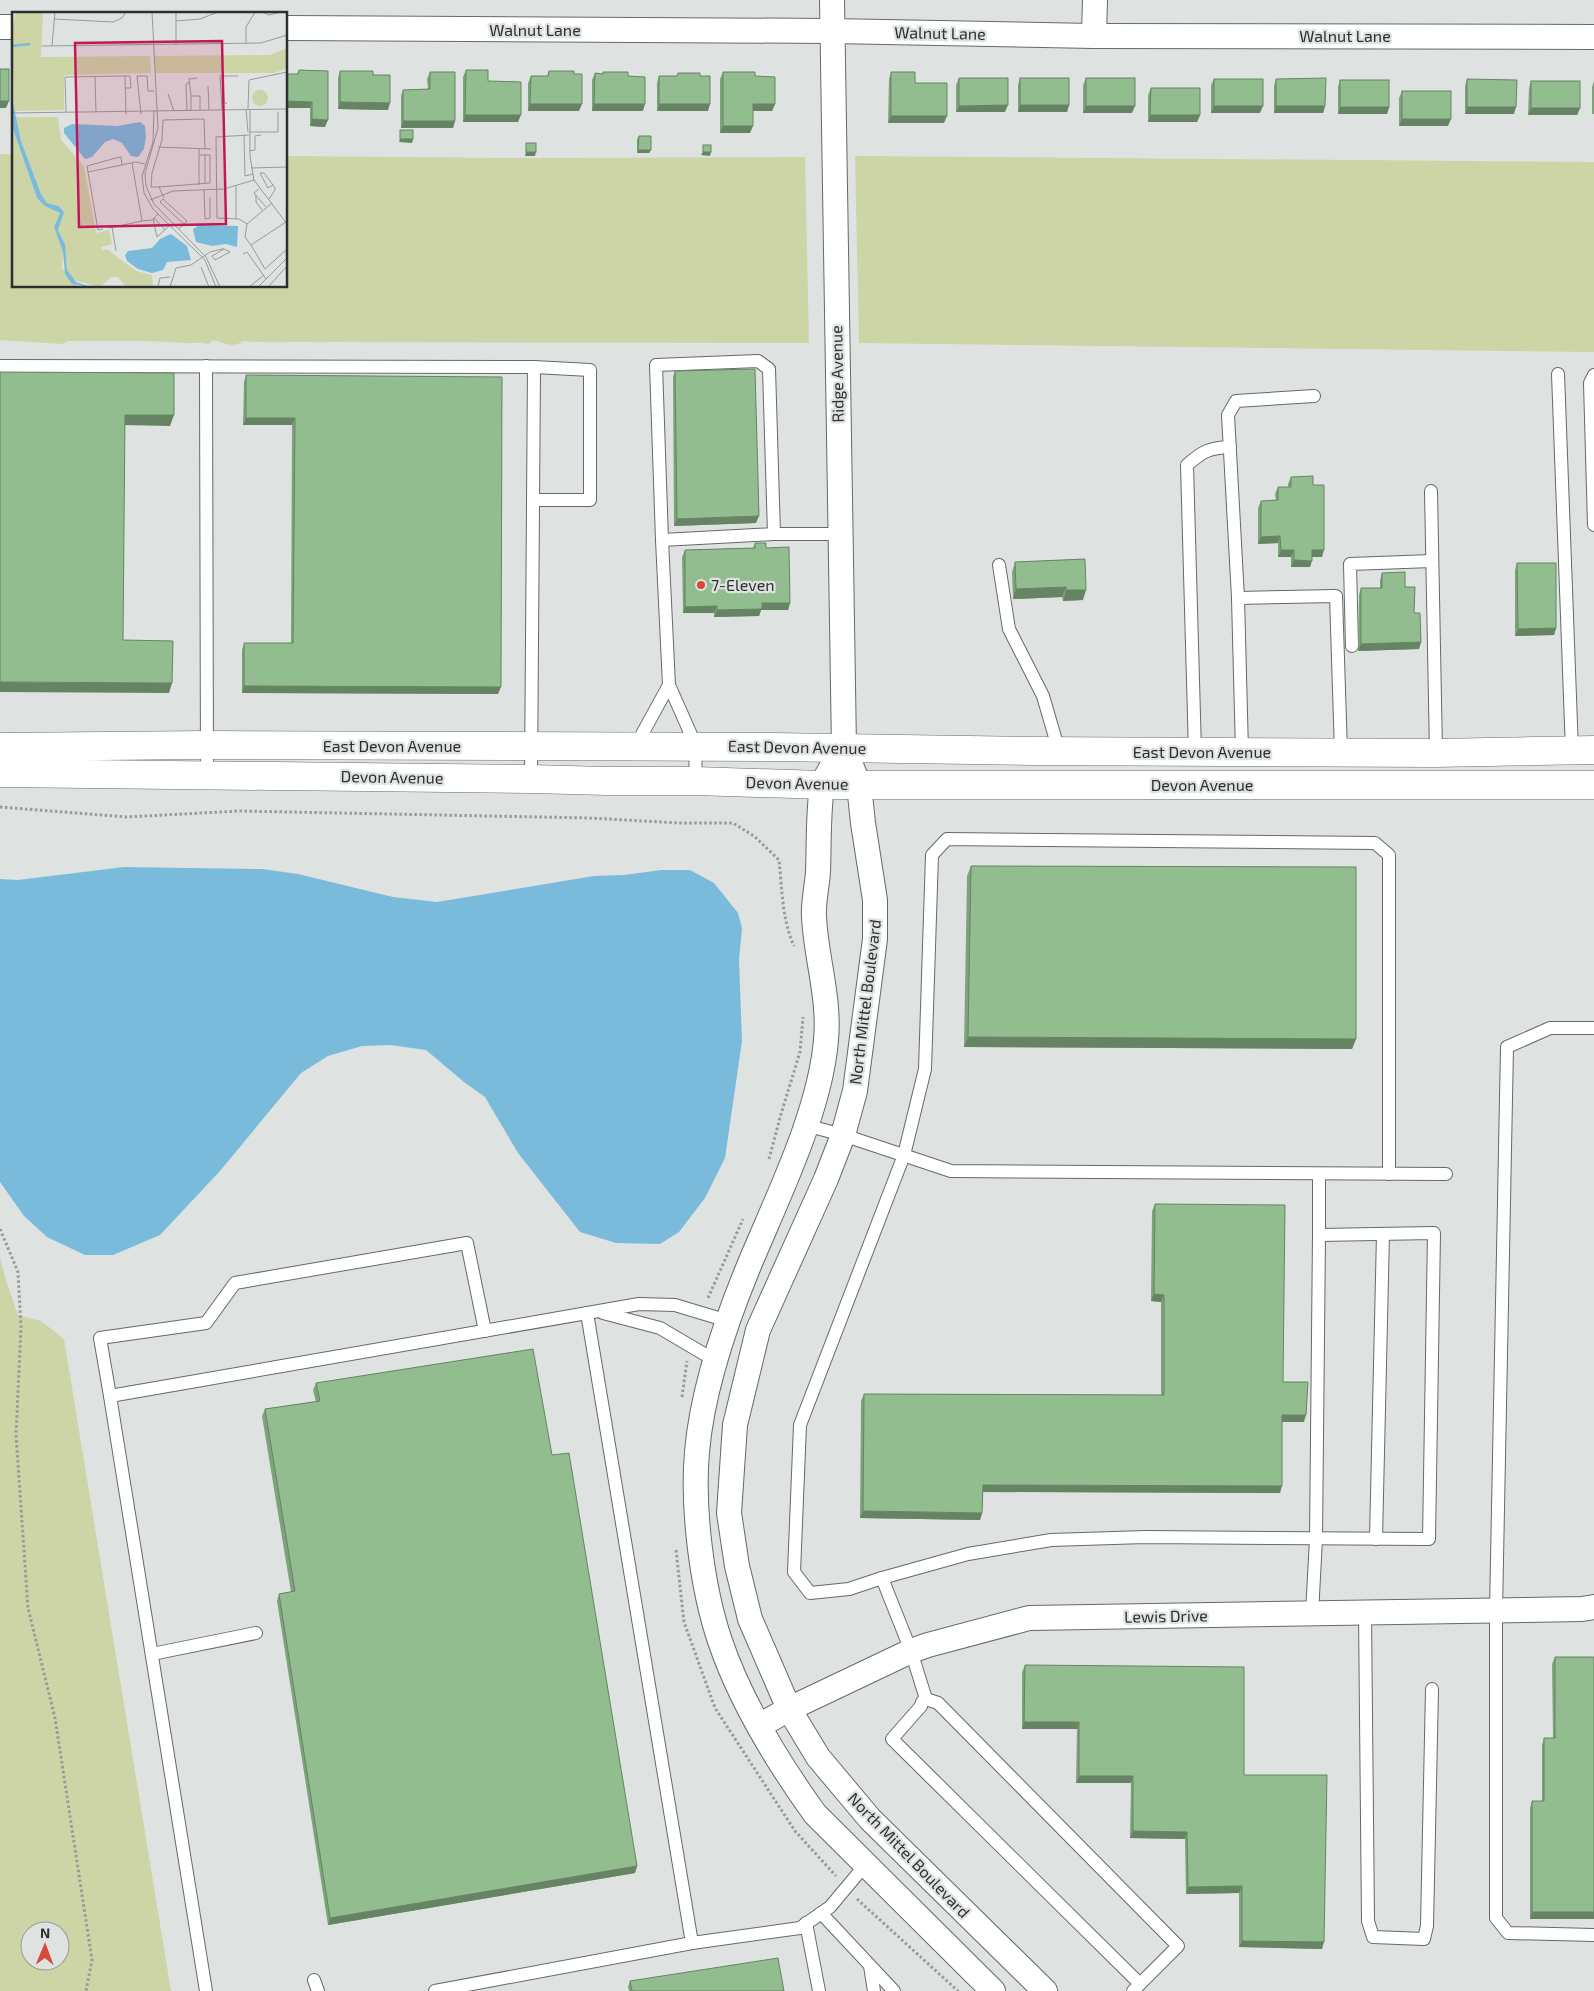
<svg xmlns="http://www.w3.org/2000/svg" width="1594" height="1991" font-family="'Exo 2',sans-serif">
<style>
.green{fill:#cdd4a6;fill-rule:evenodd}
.water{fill:#7abbdb}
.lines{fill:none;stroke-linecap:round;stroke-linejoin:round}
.lane-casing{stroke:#656a68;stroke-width:14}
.street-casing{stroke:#656a68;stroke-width:26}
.secondary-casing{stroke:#656a68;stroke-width:29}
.path{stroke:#979b99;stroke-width:3;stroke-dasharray:2.5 2.5;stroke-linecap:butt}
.lane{stroke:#fff;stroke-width:12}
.street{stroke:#fff;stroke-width:24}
.secondary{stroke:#fff;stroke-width:28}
.wall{fill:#7da37b}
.shaded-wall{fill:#668464}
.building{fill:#91bd8f;stroke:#668464}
.poi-dot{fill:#d6493b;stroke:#dee3e1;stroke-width:2}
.labels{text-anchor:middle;stroke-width:4.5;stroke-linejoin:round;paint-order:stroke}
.street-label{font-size:16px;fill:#2d2f2e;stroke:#dee3e1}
.poi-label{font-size:16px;fill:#2d2f2e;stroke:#dee3e1;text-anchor:start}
.inset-river{fill:none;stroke:#7abbdb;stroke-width:2.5}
.inset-road{fill:none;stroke:#979b99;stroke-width:1}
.view{fill:#c2185b;fill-opacity:0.15;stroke:#c2185b;stroke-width:2.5}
.inset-edge{fill:none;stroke:#2d2f2e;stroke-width:2.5}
</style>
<rect width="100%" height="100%" fill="#dee3e1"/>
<!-- green -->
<g class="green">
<path d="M0 154H14V286H286V156L522 158 805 157 809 343 327 342C316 343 306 341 295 342 277 342 262 343 243 341 234 348 225 344 214 340L208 344C198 341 194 344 185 343 146 340 107 341 68 341L62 344 0 340Z"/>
<polygon points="855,156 1594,162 1594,352 859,343"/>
<path d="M0 1257 7 1284 18 1315 41 1321 64 1339 171 1991H0ZM30 1931H60V1961H30Z"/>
</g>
<!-- water -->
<polygon class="water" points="124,867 262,869 298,874 393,897 437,902 594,876 624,875 661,870 690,870 714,883 738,913 742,928 739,960 742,1041 725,1158 705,1198 679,1232 660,1244 616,1243 580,1232 518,1153 485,1097 464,1082 426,1050 390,1045 362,1046 328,1056 301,1073 220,1171 160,1235 113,1255 85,1255 47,1237 24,1216 0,1182 0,879 18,880"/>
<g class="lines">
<!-- lane casing -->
<g class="lane-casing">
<g id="lane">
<polyline points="0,366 534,367 531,779"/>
<polyline points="206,366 207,775"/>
<polyline points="1558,374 1572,751"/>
<polyline points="1594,375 1590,383 1594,525"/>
<polyline points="1431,491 1436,753"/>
<polyline points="533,500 590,500 590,370 534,367"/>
<polyline points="662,540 774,534"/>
<polyline points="999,565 1009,629 1043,696 1059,751"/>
<polyline points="1238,598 1228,415 1236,401 1314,396"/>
<polyline points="1352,646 1350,564 1432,561"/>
<polyline points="635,747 669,685"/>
<path d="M1195 752 1187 465C1203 451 1209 448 1230 447"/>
<polyline points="1242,752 1238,598 1336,596 1341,753"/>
<polyline points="695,781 696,746 669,685 662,540 656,365 758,361 769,369 774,534 840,534"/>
<polyline points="1594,1028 1550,1028 1507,1047 1496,1611 1496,1918 1508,1933 1594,1935"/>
<polyline points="805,1125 843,1135 951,1171 1446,1174"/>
<polyline points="603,1313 660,1328 716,1361"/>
<polyline points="110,1396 100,1338 206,1323 235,1283 467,1243 485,1331"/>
<polyline points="1376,1539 1383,1234"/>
<polyline points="882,1578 968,1554 1051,1540 1145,1537 1429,1539 1434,1233 1319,1235 1319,1174"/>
<polyline points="1365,1613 1368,1921 1373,1937 1424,1939 1427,1926 1432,1689"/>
<polyline points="1312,1614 1316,1539 1319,1235"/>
<polyline points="152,1654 256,1633"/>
<polyline points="926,1699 911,1651 882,1578 849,1589 810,1593 794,1572 800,1425 904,1155 925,1069 932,855 947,839 1375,843 1389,855 1389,1174"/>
<polyline points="821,1913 894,1991"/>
<polyline points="806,1923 819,1991"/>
<polyline points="692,1943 800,1928 830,1907 866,1864"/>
<polyline points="870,1966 874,1991"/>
<polyline points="314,1980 318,1991"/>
<polyline points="206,1991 110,1396 639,1304 675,1305 728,1321"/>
<polyline points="435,1991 692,1943 587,1313"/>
<polyline points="1133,1991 1178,1946 938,1703 926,1699 922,1702 921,1706 892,1739 1140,1984"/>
</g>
</g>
<!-- street casing -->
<g class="street-casing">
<g id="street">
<polyline points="832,0 844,748 859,785 863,823 875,900 875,939 855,1091 843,1135 826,1179 758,1330 735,1425 729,1513 737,1566 750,1619 789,1709 818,1757 870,1819 1045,1991"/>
<polyline points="0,27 14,27"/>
<polyline points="286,28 832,31 1094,36 1594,37"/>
<polyline points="1094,36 1095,0"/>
<path d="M844 748C837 760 825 774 822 787 818 812 819 846 818 872 817 887 813 902 814 917 816 958 830 998 826 1040 820 1113 776 1200 748 1268 725 1324 702 1392 697 1452 692 1508 702 1588 720 1641 741 1703 777 1761 815 1814L993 1991"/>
<polyline points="759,1726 789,1709 911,1651 928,1645 1029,1618 1582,1609 1594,1607"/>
</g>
</g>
<!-- secondary casing -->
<g class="secondary-casing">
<g id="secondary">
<polyline points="0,747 206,745 773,747 1032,751 1436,753 1594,750"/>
<polyline points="0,773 531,779 607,781 695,781 823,785 1594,785"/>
</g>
</g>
<!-- path -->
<g class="path">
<path d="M0 807 127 817 239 811 589 818 680 823H733L754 836 779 860C782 888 782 920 794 946"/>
<polyline points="769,1159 781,1114 800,1052 803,1017"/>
<polyline points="0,1229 18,1272 21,1327 16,1435 28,1608 55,1718 92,1960 86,1991"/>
<polyline points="708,1298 743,1219"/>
<polyline points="682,1397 687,1361"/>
<polyline points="676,1550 684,1622 715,1708 795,1831 836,1876"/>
<polyline points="857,1899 958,1991"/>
</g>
<!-- lane -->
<use href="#lane" class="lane"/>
<!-- street -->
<use href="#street" class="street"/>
<!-- secondary -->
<use href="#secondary" class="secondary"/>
</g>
<!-- wall -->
<g class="wall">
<polygon points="299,70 325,127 310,126 310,108 286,108 286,74 297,74"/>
<polygon points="466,70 488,81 518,122 463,122 463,77"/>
<polygon points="340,71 373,75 388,110 338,109 338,78"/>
<polygon points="549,71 574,74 579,111 528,111 528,83 531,76 547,76"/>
<polygon points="430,72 455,121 453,128 401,128 401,96 403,90 428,89 427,79"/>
<polygon points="603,72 628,76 643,111 592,111 592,80 595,73 603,74"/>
<polygon points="723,72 755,76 775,104 772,111 753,111 750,133 720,133 720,79"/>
<polygon points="891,72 915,83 944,123 888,123 889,79"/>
<polygon points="678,73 700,76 708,111 657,111 657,83 659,76 676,76"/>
<polygon points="959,78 1005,112 956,112 956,85"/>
<polygon points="1020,78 1069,105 1067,112 1018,112 1018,85"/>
<polygon points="1086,78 1132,113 1083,113 1083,85"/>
<polygon points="1214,79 1260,113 1211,113 1211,85"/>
<polygon points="1276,79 1325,106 1323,113 1274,113 1274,86"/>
<polygon points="1467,79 1514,114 1465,114 1465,86"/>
<polygon points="1340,80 1389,107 1387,114 1338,114 1338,87"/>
<polygon points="1531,81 1580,108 1577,115 1528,115 1529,88"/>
<polygon points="1594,81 1594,114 1592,114 1592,87"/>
<polygon points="1151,88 1200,115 1197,122 1148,122 1148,95"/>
<polygon points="1402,91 1448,126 1399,126 1399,98"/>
<polygon points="639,136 651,150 649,153 637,153 637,139"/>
<polygon points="675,371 756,523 674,526 673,377"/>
<polygon points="246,375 502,377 498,694 242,693 242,650 244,643 291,643 292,425 243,425 244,382"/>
<polygon points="1291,477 1313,485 1322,557 1312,557 1310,567 1291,567 1291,557 1278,557 1278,543 1258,544 1258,508 1261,501 1276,500 1275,494 1278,487 1288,487 1288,484"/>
<polygon points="755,543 766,548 790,603 788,610 761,610 759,616 714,617 714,613 683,613 682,557 685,550 753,548"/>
<polygon points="1085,559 1083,600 1063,601 1062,597 1013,599 1012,572 1015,562"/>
<polygon points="1517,563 1556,628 1554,635 1515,636 1515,570"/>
<polygon points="1382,573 1405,587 1414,613 1421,642 1419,649 1358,651 1359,595 1361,588 1380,588 1380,580"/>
<polygon points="971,866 1356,1039 1352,1049 964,1047 967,876"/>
<polygon points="1155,1204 1283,1382 1304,1422 1282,1422 1280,1493 983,1492 982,1513 980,1520 860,1518 861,1401 864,1394 1161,1395 1161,1302 1151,1301 1152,1211"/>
<polygon points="316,1383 552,1455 637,1866 635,1873 328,1925 277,1601 279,1594 291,1592 262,1416 265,1409 316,1402 313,1390"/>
<polygon points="1555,1657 1594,1657 1594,1919 1530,1919 1530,1808 1532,1801 1542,1801 1542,1745 1544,1738 1553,1738 1552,1664"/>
<polygon points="1025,1665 1244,1775 1322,1949 1239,1947 1239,1893 1186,1894 1185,1839 1130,1838 1131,1783 1076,1783 1077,1729 1022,1729 1022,1672"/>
<polygon points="630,1981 784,1991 629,1991 628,1987"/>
</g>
<!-- shaded-wall -->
<g class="shaded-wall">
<polygon points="0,101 9,101 6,108 0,108"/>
<polygon points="286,101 312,102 310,108 286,108"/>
<polygon points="340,102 390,103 388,110 338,109"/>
<polygon points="530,104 582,104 579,111 528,111"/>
<polygon points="594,104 645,104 643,111 592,111"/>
<polygon points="659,104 710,104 708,111 657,111"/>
<polygon points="753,104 775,104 772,111 750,111"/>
<polygon points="1008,105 1005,112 956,112 959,106"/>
<polygon points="1020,105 1069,105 1067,112 1018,112"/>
<polygon points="1086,106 1135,106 1132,113 1083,113"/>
<polygon points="1214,106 1263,106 1260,113 1211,113"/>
<polygon points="1276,106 1325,106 1323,113 1274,113"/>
<polygon points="1340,107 1389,107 1387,114 1338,114"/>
<polygon points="1467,107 1516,107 1514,114 1465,114"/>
<polygon points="1531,108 1580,108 1577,115 1528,115"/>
<polygon points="465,115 521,115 518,122 463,122"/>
<polygon points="1150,115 1200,115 1197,122 1148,122"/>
<polygon points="891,116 947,116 944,123 888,123"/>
<polygon points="312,119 328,120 325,127 310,126"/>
<polygon points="1402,119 1451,119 1448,126 1399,126"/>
<polygon points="403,121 455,121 453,128 401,128"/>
<polygon points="723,126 753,126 750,133 720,133"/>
<polygon points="400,139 413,139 412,143 399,142"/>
<polygon points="638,150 651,150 649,153 637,153"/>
<polygon points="526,152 536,152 535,156 525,156"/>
<polygon points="703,152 711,152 710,156 701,155"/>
<polygon points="125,415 174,415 170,426 121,425"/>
<polygon points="246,418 295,418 292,425 243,425"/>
<polygon points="759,516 756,523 674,526 677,519"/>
<polygon points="1280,536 1278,543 1258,544 1261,537"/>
<polygon points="1281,550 1294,550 1291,557 1278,557"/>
<polygon points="1312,550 1324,550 1322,557 1310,557"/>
<polygon points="1294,560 1312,561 1310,567 1291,567"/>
<polygon points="1066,587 1062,597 1013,599 1016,589"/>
<polygon points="1066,590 1086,590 1083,600 1063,601"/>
<polygon points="762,603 790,603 788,610 761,610 759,616 714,617 717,610"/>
<polygon points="717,606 714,613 683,613 685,607"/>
<polygon points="1556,628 1554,635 1515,636 1518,629"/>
<polygon points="1421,642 1419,649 1358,651 1361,644"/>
<polygon points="0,682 172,683 169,693 0,692"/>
<polygon points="244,686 501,687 498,694 242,693"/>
<polygon points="968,1037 1356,1039 1352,1049 964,1047"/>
<polygon points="1154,1294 1164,1295 1161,1302 1151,1301"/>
<polygon points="1282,1415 1306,1415 1304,1422 1280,1422"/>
<polygon points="983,1485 1282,1486 1280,1493 980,1492"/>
<polygon points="863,1511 982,1513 980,1520 860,1518"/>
<polygon points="1024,1722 1079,1722 1077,1729 1022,1729"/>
<polygon points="1079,1776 1133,1776 1131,1783 1076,1783"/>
<polygon points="1133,1831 1187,1832 1185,1839 1130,1838"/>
<polygon points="637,1866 635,1873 328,1925 330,1918"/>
<polygon points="1242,1886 1239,1893 1186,1894 1188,1887"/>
<polygon points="1532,1912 1594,1912 1594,1919 1530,1919"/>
<polygon points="1242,1941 1324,1942 1322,1949 1239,1947"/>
</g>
<!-- building -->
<g class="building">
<rect x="0" y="69" width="9" height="32"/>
<polygon points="299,70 328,71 328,120 312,119 312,102 286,101 286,74 298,74"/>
<polygon points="466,70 488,70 488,81 521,82 521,115 465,115"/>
<polygon points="340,71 373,71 373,75 390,75 390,103 340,102"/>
<polygon points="549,71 574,71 574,74 582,74 582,104 530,104 531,76 548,76"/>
<polygon points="430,72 455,72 455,121 403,121 403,90 430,89"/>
<polygon points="603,72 628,72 628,76 645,77 645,104 594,104 595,73 603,74"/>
<polygon points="723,72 755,72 755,76 775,77 775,104 753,104 753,126 723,126"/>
<polygon points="891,72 915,72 915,83 947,83 947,116 891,116"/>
<polygon points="678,73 700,73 700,76 710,76 710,104 659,104 659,76 677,76"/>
<polygon points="959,78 1008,78 1008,105 959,106"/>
<rect x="1020" y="78" width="49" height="27"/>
<rect x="1086" y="78" width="49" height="28"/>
<polygon points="1326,78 1325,106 1276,106 1276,79"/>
<rect x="1214" y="79" width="49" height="27"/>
<polygon points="1467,79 1517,80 1516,107 1467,107"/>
<rect x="1340" y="80" width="49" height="27"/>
<rect x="1531" y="81" width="49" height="27"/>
<polygon points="1151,88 1200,88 1200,115 1150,115"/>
<rect x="1402" y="91" width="49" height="28"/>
<rect x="400" y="130" width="13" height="9"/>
<polygon points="639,136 651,136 651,150 638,150"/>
<rect x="526" y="143" width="10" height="9"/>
<rect x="703" y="145" width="8" height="7"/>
<polygon points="755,369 759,516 677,519 675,371"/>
<polygon points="0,372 174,373 174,415 125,415 123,640 173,641 172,683 0,682"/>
<polygon points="246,375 502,377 501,687 244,686 244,643 293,643 295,418 246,418"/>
<polygon points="1313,476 1313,485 1324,485 1324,550 1312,550 1312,561 1294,560 1294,550 1281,550 1280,536 1261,537 1261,501 1278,500 1278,487 1291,487 1291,477"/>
<polygon points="755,543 766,543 766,548 789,547 790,603 762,603 762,609 717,610 717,606 685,607 685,550 755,548"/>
<polygon points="1085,559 1086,590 1066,590 1066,587 1016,589 1015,562"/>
<polygon points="1517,563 1556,563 1556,628 1518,629"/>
<polygon points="1405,572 1405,587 1415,587 1414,613 1420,613 1421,642 1361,644 1361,588 1382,588 1382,573"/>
<polygon points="971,866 1356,867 1356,1039 968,1037"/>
<polygon points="1155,1204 1285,1205 1283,1382 1308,1382 1306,1415 1282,1415 1282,1486 983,1485 982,1513 863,1511 864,1394 1164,1395 1164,1295 1154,1294"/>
<polygon points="533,1349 552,1455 569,1453 637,1866 330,1918 279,1594 295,1591 265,1409 320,1401 316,1383"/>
<polygon points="1555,1657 1594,1657 1594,1912 1532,1912 1532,1801 1544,1801 1544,1738 1555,1738"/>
<polygon points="1025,1665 1244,1667 1244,1775 1327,1775 1324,1942 1242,1941 1242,1886 1188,1887 1187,1832 1133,1831 1133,1776 1079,1776 1079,1722 1024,1722"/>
<polygon points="778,1958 784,1991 632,1991 630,1981"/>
</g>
<!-- markers -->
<circle class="poi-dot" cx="701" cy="585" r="5"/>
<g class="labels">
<!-- street labels -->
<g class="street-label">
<text x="535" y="36">Walnut Lane</text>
<text transform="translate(940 33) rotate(1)" y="6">Walnut Lane</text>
<text x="1345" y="42">Walnut Lane</text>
<text transform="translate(837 374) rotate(-91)" y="6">Ridge Avenue</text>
<text x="392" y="752">East Devon Avenue</text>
<text transform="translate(797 747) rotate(1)" y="6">East Devon Avenue</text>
<text x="1202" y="758">East Devon Avenue</text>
<text transform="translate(392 777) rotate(1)" y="6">Devon Avenue</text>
<text transform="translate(797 783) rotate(1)" y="6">Devon Avenue</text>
<text x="1202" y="791">Devon Avenue</text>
<text transform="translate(865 1002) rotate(-83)" y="6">North Mittel Boulevard</text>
<text transform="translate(1166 1616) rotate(-1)" y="6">Lewis Drive</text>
<text transform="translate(909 1855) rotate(46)" y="6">North Mittel Boulevard</text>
</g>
<!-- poi labels -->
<g class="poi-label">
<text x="711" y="591">7-Eleven</text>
</g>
</g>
<!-- overview -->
<g transform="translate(12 12)">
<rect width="275" height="275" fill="#dee3e1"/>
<path d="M4 0H31L29 45 138 44 139 61 52 63V98L2 99 0 17ZM275 36V56L262 61H143V44L258 43ZM240 86a8 8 0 1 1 16 0a8 8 0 1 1-16 0ZM3 105H46L49 128 72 154 84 221 97 218 100 232 89 235 90 238 95 237 124 259 140 263 141 275H114L106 265H100L88 275 61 268 55 258 52 229 46 218 52 199 47 194 35 191 29 182 9 129ZM0 114 25 186 48 201 42 215 51 240 50 256 64 273 69 275H0Z" fill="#cdd4a6"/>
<path d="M0 86 9 129 29 182 35 191 47 194 52 200 46 218 53 232 55 258 64 270 79 275 60 272 53 262 51 240 42 215 48 201 33 194 25 186 0 114ZM128 110 133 114 134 126 132 137 126 145 119 144 110 131 101 127 93 130 80 145 73 147 52 121V116L60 112 105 114ZM187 213 226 214 225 235 214 232 200 234 184 230 181 217ZM159 222 175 234 179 248 155 250 151 258 140 261 126 257 115 249 113 243 116 239 140 236 148 227Z" fill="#7abbdb"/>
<path class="inset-river" d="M0 34 18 32"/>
<path class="inset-road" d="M140 0 146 116 133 161 134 174 142 192 194 245 208 275M164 0V33M250 0 257 3 269 0M42 7 101 10 110 6 114 0M164 9 188 7 206 0M234 32V15L243 0M30 34 249 31 275 23M40 34 43 0M208 63 210 98M113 64H118L119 76H113M83 65 84 100M196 74 197 98M156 82 162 99M179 84 177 67 185 66M215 92 212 90 211 64H226M234 97 236 120M236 97 237 68 275 60M238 97V144L242 168 275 212M175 98 174 72 178 70M179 98V84H188V98M142 99 141 130 130 164 132 181 141 197 193 248 204 275M54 100 53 65 113 64 114 102M0 101 275 97M129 102 125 64H135L136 79H142M237 120H266V100M232 123 233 164 241 162M146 135 199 137M237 139 243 138V124L249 123M187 143V173M239 156 275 155M76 160 75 154 104 146 109 145 110 153M193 171V143M224 174V207M147 175 198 171V143H187V137M247 177 242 181 254 195M192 178 193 207 198 206V185M244 183V190L250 198M152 186 147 175H139L140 161 150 128 151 108 192 107 193 137M257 187 263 178V176L261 173 252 161H248L256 176 261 173M138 188 161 179 212 177 242 168M260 191 235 212 233 225 239 233 274 210M142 206 153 218M141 207 145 225 158 213M130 209 140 208 146 202M235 212 227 207 205 206 204 125 237 123M96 213 97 216 130 209 120 151M100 215 104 239M91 217 86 218 76 160 124 150 133 152M167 217 175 209 151 187 148 190 172 212M239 233 253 257 275 237M231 242 235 240 254 267M189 255 197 275M146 275 148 266 158 265M158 275 164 256 179 253 198 240 210 237H212L218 240 203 248 200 244 212 237M237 275 252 263M246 275 275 246M256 275 275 254"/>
<path class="view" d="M210 29 214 212 67 215 63 31Z"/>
<rect width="275" height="275" class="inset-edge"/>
</g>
<!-- north arrow -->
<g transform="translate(45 1946) rotate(1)"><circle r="24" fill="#dee3e1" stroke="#979b99"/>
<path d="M0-4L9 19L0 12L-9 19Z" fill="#d6493b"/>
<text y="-8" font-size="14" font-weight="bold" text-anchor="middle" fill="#2d2f2e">N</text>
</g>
</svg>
